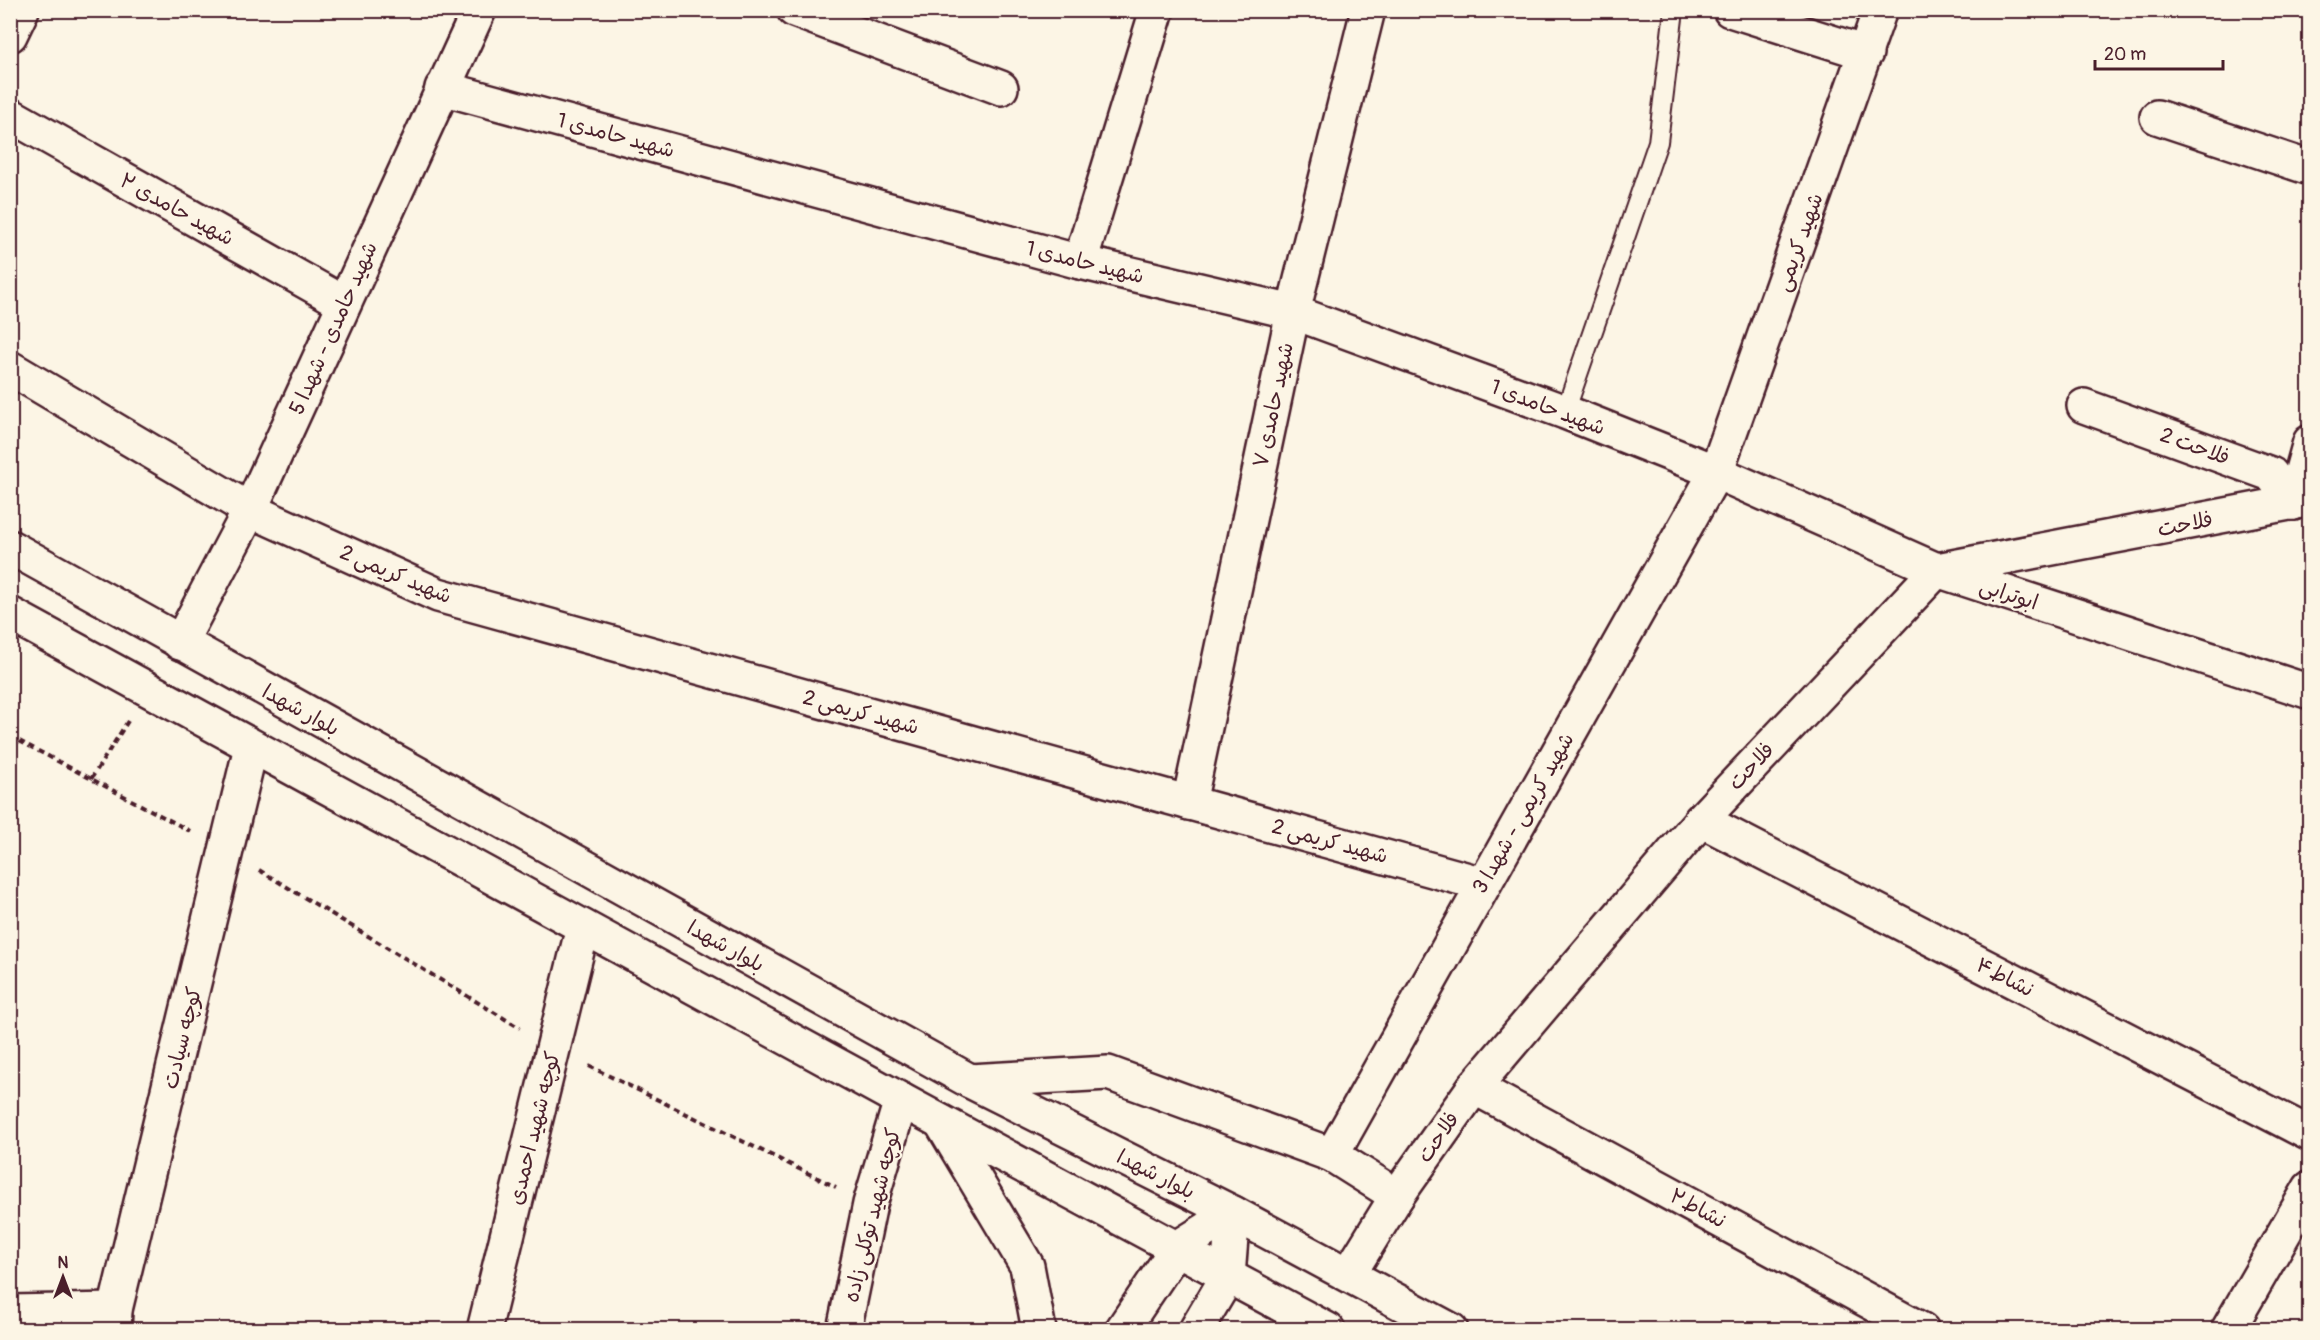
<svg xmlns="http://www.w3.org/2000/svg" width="2320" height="1340" font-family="Pangolin,'Playpen Sans Arabic',sans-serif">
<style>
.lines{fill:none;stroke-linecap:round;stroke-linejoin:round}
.lane-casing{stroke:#4a1f2b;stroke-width:22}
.street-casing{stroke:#4a1f2b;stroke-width:38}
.secondary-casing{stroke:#4a1f2b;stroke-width:38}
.path{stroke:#4a1f2b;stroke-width:4;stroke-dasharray:6 4.5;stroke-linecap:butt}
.lane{stroke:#fcf5e5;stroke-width:18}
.street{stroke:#fcf5e5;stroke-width:33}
.secondary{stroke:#fcf5e5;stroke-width:33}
.labels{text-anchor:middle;stroke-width:4.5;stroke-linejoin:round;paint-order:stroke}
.street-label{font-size:21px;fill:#4a1f2b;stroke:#fcf5e5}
</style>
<rect width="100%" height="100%" fill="#fcf5e5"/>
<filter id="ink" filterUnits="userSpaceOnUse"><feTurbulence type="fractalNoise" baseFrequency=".0167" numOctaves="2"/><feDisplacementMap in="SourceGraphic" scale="12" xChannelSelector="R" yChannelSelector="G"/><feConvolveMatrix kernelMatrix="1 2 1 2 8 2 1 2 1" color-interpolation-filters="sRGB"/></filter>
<g filter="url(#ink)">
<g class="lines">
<!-- lane casing -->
<g class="lane-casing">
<polyline id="lane" points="1565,412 1658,142 1674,10"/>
</g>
<!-- street casing -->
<g class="street-casing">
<g id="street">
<polyline points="794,10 1001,88"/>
<polyline points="1730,10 1866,53"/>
<polyline points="10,35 22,10"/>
<polyline points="10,115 344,303"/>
<polyline points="2157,117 2310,168"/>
<polyline points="1080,262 1157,10"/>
<polyline points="10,368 250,510 438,595 1483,884"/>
<polyline points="2084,406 2271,474 2293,503"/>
<polyline points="2293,503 2310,442"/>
<polyline points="1189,803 1293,312 1368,10"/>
<polyline points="1701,820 2310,1134"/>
<polyline points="970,1081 1108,1073 1332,1155 1397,1196"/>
<polyline points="1474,1087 1922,1330"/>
<polyline points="1332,1155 1716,472 1880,10"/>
<polyline points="1349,1274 1397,1196 1474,1087 1701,820 1937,570 2310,499"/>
<polyline points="10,1312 115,1310"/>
<polyline points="114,1330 115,1310 251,747"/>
<polyline points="484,1330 583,927"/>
<polyline points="844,1330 870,1204 901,1100"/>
<polyline points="2228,1330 2310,1188"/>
</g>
</g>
<!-- secondary casing -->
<g class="secondary-casing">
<g id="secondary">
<polyline points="442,88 1080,262 1293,312 1565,412 1716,472 1937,570 2310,692"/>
<polyline points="10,547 970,1081 1233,1213 1451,1330"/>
<polyline points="10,614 901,1100 1328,1330"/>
<polyline points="180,643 250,510 479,10"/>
<polyline points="941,1122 1027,1266 1039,1330"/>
<polyline points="1122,1330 1177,1248 1233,1213 1228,1276 1196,1330"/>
</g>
</g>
<!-- path -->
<g class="path">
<polyline points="10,736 190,831"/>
<polyline points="91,779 128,721"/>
<polyline points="259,870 520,1028"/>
<polyline points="589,1066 836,1187"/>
</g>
<!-- lane -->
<use href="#lane" class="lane"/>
<!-- street -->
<use href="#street" class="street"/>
<!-- secondary -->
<use href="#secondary" class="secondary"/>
</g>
</g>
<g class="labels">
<!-- street labels -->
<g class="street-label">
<text transform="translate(616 135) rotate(15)" y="7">شهيد حامدی 1</text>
<text transform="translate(177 209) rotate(29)" y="7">شهید حامدی ۲</text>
<text transform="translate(1799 242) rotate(-70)" y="7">شهید کریمی</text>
<text transform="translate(1085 262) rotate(14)" y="7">شهيد حامدی 1</text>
<text transform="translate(333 328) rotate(-66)" y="7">شهید حامدی - شهدا 5</text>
<text transform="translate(1273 405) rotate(-78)" y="7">شهید حامدی ۷</text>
<text transform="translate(1548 407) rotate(21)" y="7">شهيد حامدی 1</text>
<text transform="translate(2195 446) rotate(20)" y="7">فلاحت 2</text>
<text transform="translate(2185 524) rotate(-11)" y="7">فلاحت</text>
<text transform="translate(396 574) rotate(23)" y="7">شهيد کريمی 2</text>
<text transform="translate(2009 594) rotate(18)" y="7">ابوترابی</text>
<text transform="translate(301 710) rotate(29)" y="7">بلوار شهدا</text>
<text transform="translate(861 712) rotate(15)" y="7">شهيد کريمی 2</text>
<text transform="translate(1751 766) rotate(-47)" y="7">فلاحت</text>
<text transform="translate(1523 813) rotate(-60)" y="7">شهيد کريمی - شهدا 3</text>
<text transform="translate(1330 841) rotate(15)" y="7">شهيد کريمی 2</text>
<text transform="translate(726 946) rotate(29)" y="7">بلوار شهدا</text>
<text transform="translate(2005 977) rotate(27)" y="7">نشاط۴</text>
<text transform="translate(182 1038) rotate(-76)" y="7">کوچه سیادت</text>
<text transform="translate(534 1128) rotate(-76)" y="7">کوچه شهید احمدی</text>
<text transform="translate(1438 1137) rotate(-55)" y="7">فلاحت</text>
<text transform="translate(1156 1174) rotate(27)" y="7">بلوار شهدا</text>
<text transform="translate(1698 1208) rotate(28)" y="7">نشاط۲</text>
<text transform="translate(872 1215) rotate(-76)" y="7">کوچه شهید توکلی زاده</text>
</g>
</g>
<!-- margin -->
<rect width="2320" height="1340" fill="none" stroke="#fcf5e5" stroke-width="36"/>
<rect x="18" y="18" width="2284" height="1304" fill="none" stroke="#4a1f2b" stroke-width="2" filter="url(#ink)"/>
<!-- north arrow -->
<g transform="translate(63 1277)" stroke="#fcf5e5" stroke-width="4.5" paint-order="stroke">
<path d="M0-4.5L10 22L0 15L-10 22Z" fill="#4a1f2b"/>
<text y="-9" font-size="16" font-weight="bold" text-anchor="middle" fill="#4a1f2b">N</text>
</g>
<!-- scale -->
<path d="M2095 60v9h128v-9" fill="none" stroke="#4a1f2b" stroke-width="3"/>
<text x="2104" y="60" font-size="18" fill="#4a1f2b" stroke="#fcf5e5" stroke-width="4.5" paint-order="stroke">20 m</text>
</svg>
